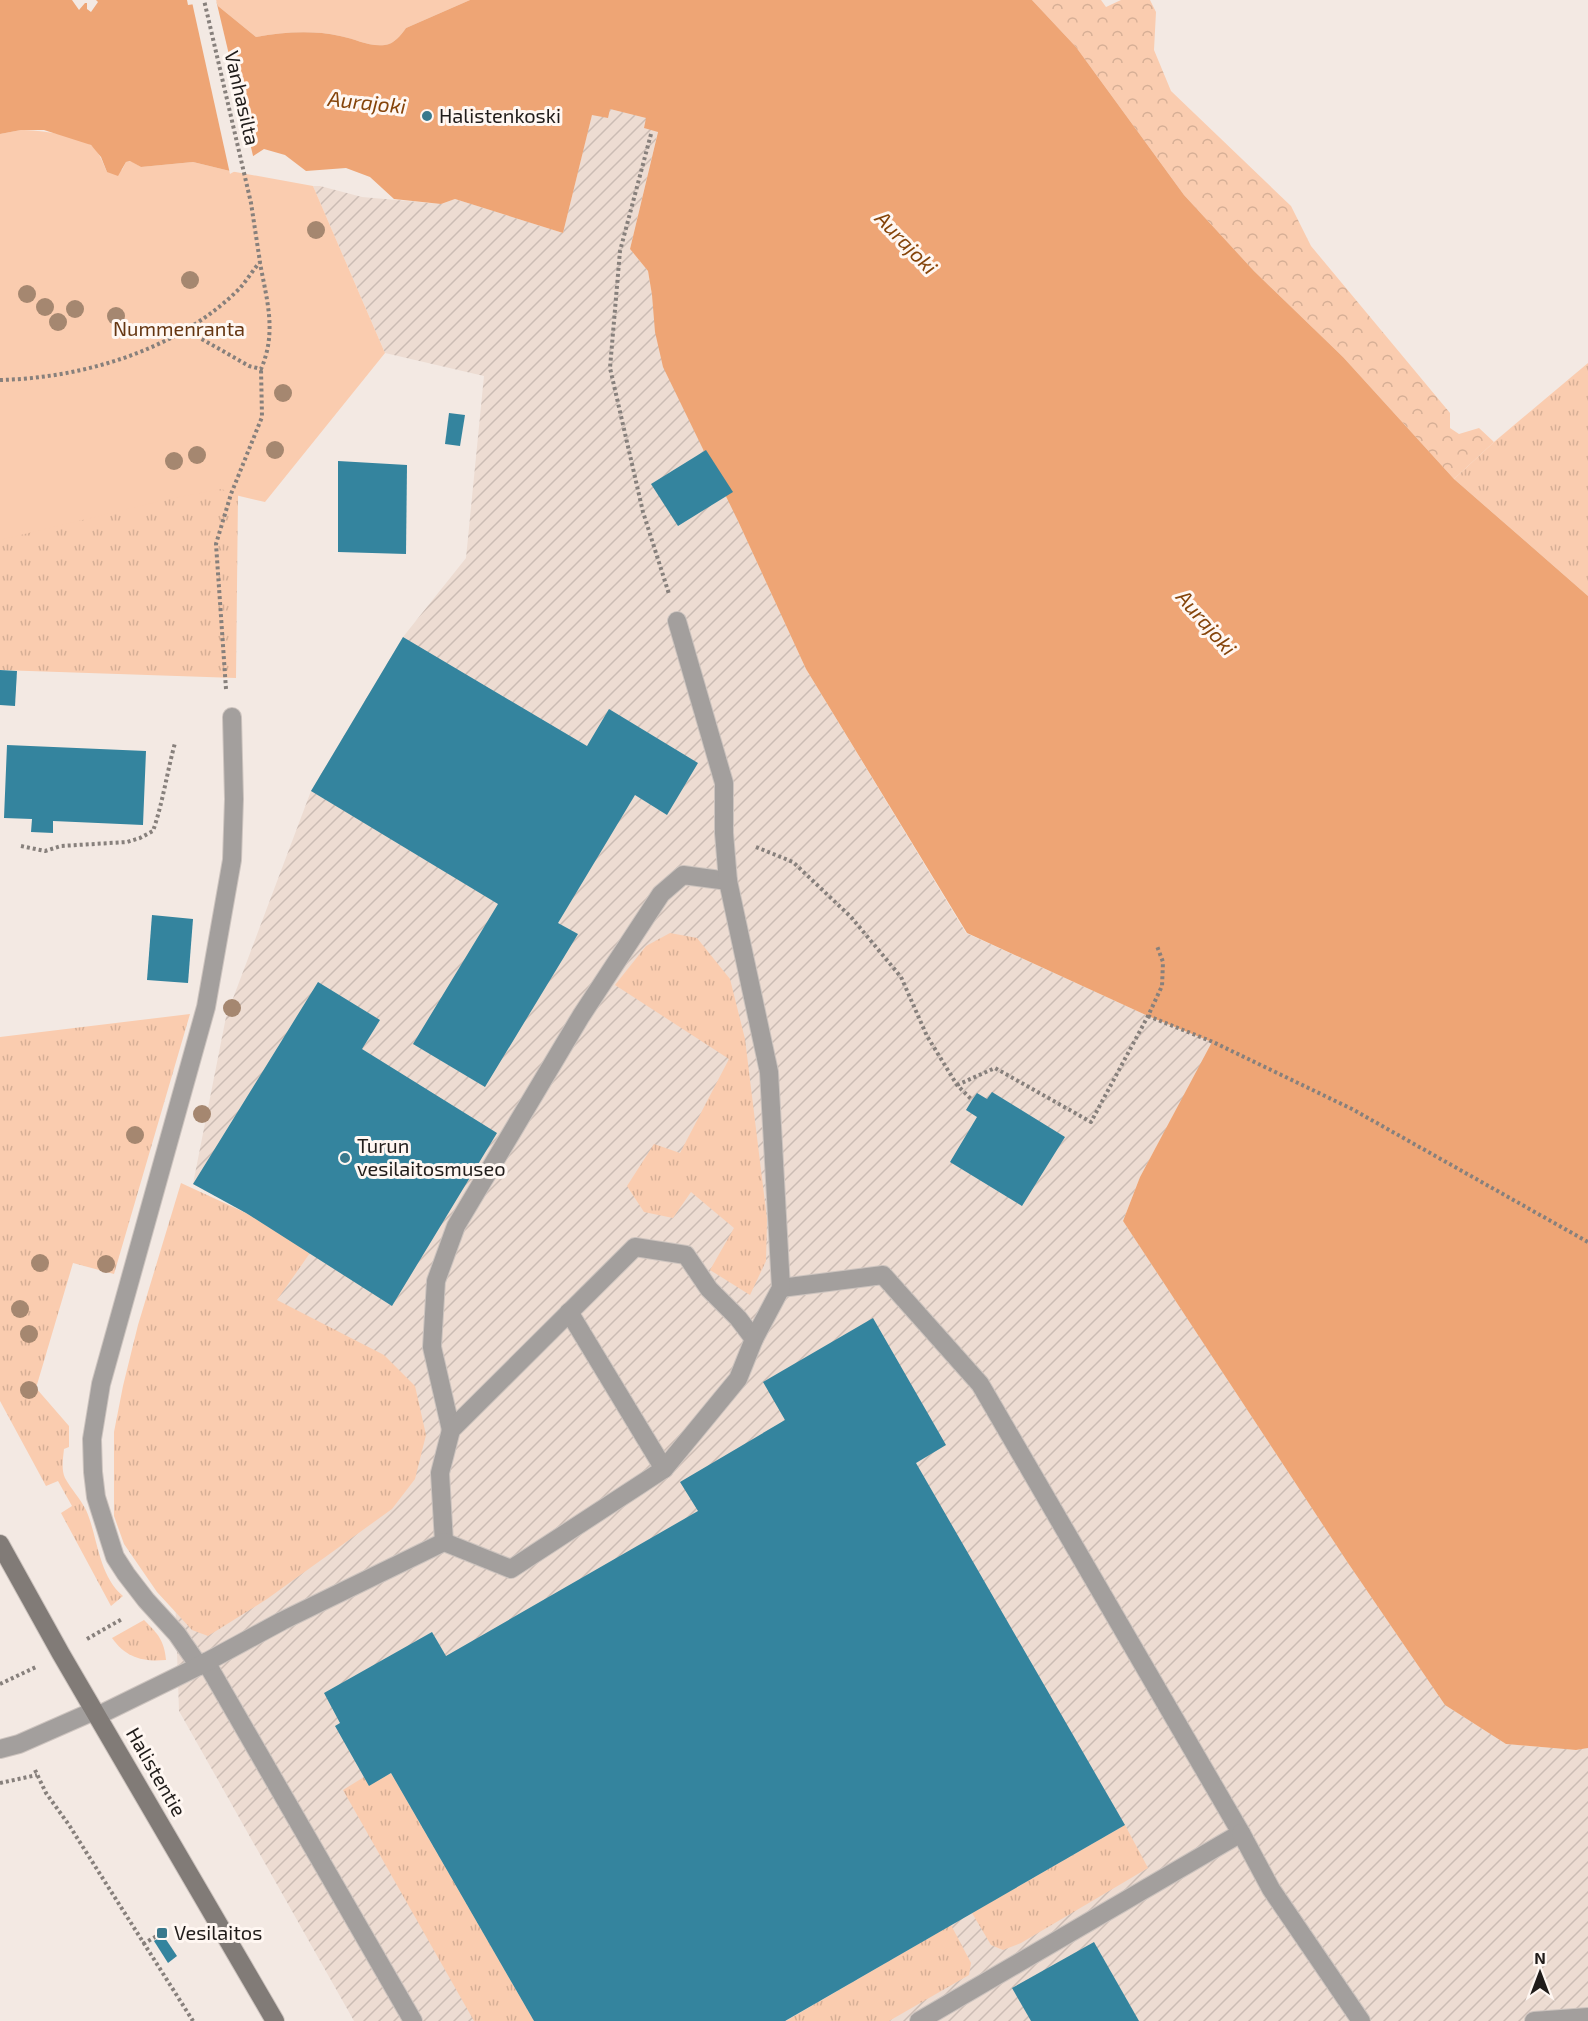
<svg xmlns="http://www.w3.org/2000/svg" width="1588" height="2021" font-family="'Exo 2',sans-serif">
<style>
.industrial{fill:url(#industrial-furrows)}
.grass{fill:url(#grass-tufts)}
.forest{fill:url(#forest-crowns)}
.park{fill:#faccaf}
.water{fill:#eea575}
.pier{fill:#f3e9e3}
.building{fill:#34849e}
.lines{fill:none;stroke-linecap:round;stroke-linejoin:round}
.lane-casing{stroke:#cdc4bf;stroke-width:20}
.street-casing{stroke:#cdc4bf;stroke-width:20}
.secondary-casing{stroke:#cdc4bf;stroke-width:20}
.path{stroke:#87807c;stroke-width:4;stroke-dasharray:3 3;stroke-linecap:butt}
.lane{stroke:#a39f9d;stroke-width:18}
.street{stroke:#a39f9d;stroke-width:18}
.secondary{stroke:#817b77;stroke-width:18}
.tree{fill:#a58770}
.poi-dot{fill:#39798d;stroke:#fff7f2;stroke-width:2}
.labels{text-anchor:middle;stroke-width:6;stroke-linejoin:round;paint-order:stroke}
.street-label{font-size:20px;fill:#201c1a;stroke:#fff7f2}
.poi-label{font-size:20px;fill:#201c1a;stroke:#fff7f2;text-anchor:start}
.park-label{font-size:20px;fill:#653612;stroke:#fff7f2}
.water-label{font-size:21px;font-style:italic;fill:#85440a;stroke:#fff7f2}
</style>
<defs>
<pattern id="industrial-furrows" width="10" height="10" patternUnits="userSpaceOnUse" patternTransform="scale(1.5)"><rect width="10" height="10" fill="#eddcd2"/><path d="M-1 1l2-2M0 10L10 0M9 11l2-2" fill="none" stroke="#cbbcb4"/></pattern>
<pattern id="grass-tufts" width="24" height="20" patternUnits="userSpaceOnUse" patternTransform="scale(1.5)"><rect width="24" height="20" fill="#faccaf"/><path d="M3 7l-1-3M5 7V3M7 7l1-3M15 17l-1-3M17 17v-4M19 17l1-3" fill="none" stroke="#d6af96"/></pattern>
<pattern id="forest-crowns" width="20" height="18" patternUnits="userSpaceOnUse" patternTransform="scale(1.5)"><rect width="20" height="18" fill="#faccaf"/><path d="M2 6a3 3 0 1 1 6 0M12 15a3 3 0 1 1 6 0" fill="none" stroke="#d6af96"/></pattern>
</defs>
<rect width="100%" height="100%" fill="#f3e9e3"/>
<!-- industrial -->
<polygon class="industrial" points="610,109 646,118 658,131 630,249 648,271 652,295 738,521 806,669 966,933 1148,1016 1213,1042 1140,1177 1123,1221 1348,1563 1445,1705 1506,1744 1576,1750 1588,1748 1588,2021 354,2021 179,1711 170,1449 246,1213 193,1184 226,1017 311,791 403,637 466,558 484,376 385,353 313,186 320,186 362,197 441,204 455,199 563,233 592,114"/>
<!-- grass -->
<g class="grass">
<polygon points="1588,363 1588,596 1454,479 1494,442"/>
<polygon points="86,378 231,494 238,495 236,678 0,670 0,394"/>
<polygon points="670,933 697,938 730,979 745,1039 767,1219 766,1261 750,1295 710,1270 734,1228 691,1192 673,1218 644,1212 627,1186 654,1144 680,1153 729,1059 615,985 646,946"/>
<path d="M190 1014 114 1274 73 1263 36 1388 69 1426V1447L64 1449C63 1459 61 1469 65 1478 71 1489 80 1498 86 1510 98 1537 98 1575 123 1596L111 1606 61 1513 72 1506 58 1481 46 1486 0 1401V1037Z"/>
<polygon points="181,1183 246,1213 310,1253 277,1300 384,1355 415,1386 426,1435 415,1479 392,1509 267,1599 208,1636 192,1630 157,1592 124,1544 114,1516 114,1432 123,1386 138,1325"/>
<path d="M144 1620C158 1634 164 1640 166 1660 143 1662 126 1658 112 1638Z"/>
<polygon points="391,1773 534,2021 474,2021 343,1790 364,1777 369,1785"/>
<polygon points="1125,1825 1148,1868 1021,1943 1003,1950 991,1945 972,1913"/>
<polygon points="951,1925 971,1963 969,1975 889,2021 786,2021"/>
</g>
<!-- forest -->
<polygon class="forest" points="1032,0 1101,0 1106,7 1121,0 1150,0 1156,12 1154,50 1171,91 1291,206 1311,246 1450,413 1450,428 1459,434 1479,428 1494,442 1454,479 1343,357 1254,271 1184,195 1076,47"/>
<!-- park -->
<g class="park">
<path d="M216 0H470L406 28C401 35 394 44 385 45 369 47 356 39 340 36 313 30 283 32 256 37L218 6Z"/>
<path d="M21 130C38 130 81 135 93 147 100 154 103 163 107 172L122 170 126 162 131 161 141 167 193 162 230 171 313 186 385 353 265 502 231 494 222 489 173 498 0 540V134Z"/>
</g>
<!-- water -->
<path class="water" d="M0 0H72L79 10 85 3H87V9L91 12 98 2 96 0H187L188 5 216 1 218 6 256 37C283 32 313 30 340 36 356 39 369 47 385 45 394 44 401 35 406 28L470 0H1032L1076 47 1184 195 1254 271 1343 357 1454 479 1588 596V1748L1576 1750 1506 1744 1445 1705 1348 1563 1123 1221 1140 1177 1212 1042 1148 1016 967 933 806 669 738 521 663 367 655 332 652 295 648 271 630 249 658 132 644 128 646 118 610 109 608 118 592 115 563 233 455 199 441 204 394 199 370 177 346 168 306 171 285 155 264 149 230 171 193 162 141 167 130 161 126 162 118 176 107 172 101 157 91 145 44 130H21L0 134Z"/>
<!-- pier -->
<polygon class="pier" points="203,0 216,0 254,160 230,174 192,2"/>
<!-- building -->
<g class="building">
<polygon points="449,413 465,415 460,446 445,444"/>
<polygon points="706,450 733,492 678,526 651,484"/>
<polygon points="338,461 407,465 406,554 338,552"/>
<polygon points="403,637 587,746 609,709 698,763 667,815 635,795 558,923 578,934 485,1087 413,1044 498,904 311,791"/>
<polygon points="0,670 17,671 15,706 0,705"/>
<polygon points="7,745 146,751 143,825 53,821 53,833 31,832 32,819 4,818"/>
<polygon points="152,915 193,919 188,983 147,980"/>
<polygon points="318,982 380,1020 362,1049 497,1133 392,1306 246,1213 193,1184"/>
<polygon points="992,1092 1065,1137 1022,1206 950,1162 977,1117 966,1110 972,1100 977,1093 987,1099"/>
<polygon points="873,1318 946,1445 916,1463 1125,1825 785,2021 534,2021 391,1773 369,1786 335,1726 340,1723 324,1693 432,1632 446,1656 698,1511 680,1482 785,1420 763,1382"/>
<polygon points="163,1935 177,1956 168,1963 154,1941"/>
<polygon points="1094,1942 1139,2021 1031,2021 1012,1988"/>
</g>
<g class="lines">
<!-- lane casing -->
<g class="lane-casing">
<g id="lane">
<polyline points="781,1288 883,1275 980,1384 1241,1833 919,2021"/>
<polyline points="569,1312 664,1469"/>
<polyline points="451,1430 432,1347 436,1281 456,1226 581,1016 661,894 683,875 728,881"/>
<polyline points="444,1542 440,1473 451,1430 635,1247 686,1255 709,1289 738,1318 754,1339"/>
<polyline points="206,1662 413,2021"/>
<polyline points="199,1666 177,1634 146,1600 126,1574 115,1557 96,1497 93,1472 92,1439 101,1384 206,1007 232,860 234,799 232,717"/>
<polyline points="97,1716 199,1666 282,1621 444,1542 511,1569 664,1469 738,1379 754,1339 781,1288 769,1072 728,881 724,833 724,783 677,621"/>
<polyline points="1241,1833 1271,1889 1361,2021"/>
<polyline points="1534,2021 1588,2017"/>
</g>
</g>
<!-- street casing -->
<g class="street-casing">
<polyline id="street" points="0,1749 19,1744 94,1711"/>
</g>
<!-- secondary casing -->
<g class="secondary-casing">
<polyline id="secondary" points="0,1544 61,1654 275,2021"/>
</g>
<!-- path -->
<g class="path">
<polyline points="651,134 620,251 610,368 643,512 669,594"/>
<path d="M186 330 249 366 261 369C277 332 267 301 260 263"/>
<path d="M0 380C84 378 180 349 240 288 247 280 253 270 260 262L251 203 204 0"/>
<polyline points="226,689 216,544 231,494 262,417 261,369"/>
<path d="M21 846 45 851 61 846 127 842 140 838 153 831C163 802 167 772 175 743"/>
<polyline points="756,847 793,862 851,917 901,977 927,1036 957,1085 972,1100"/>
<polyline points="1148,1016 1213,1042 1352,1109 1588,1242"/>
<polyline points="957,1085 995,1068 1091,1122 1148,1016 1162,986 1163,962 1157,946"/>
<polyline points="87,1639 122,1619"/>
<polyline points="0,1684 36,1667"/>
<polyline points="35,1770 46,1793 69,1825 193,2021"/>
<polyline points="0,1783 37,1775"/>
<polyline points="143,1944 162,1933"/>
</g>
<!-- lane -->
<use href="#lane" class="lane"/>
<!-- street -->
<use href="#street" class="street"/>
<!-- secondary -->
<use href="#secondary" class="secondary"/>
</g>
<!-- trees -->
<g class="tree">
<circle cx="316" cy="230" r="9"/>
<circle cx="190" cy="280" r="9"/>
<circle cx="27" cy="294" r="9"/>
<circle cx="45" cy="307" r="9"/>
<circle cx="75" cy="309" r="9"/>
<circle cx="116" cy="316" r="9"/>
<circle cx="58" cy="322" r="9"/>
<circle cx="283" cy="393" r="9"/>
<circle cx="275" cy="450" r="9"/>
<circle cx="197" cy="455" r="9"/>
<circle cx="174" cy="461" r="9"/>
<circle cx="232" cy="1008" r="9"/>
<circle cx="202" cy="1114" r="9"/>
<circle cx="135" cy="1135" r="9"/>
<circle cx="40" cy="1263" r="9"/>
<circle cx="106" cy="1264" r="9"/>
<circle cx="20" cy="1309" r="9"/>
<circle cx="29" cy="1334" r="9"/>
<circle cx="29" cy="1390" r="9"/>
</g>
<!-- markers -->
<g class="poi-dot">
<circle cx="427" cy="116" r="6"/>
<circle cx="345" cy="1158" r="6"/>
<rect x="156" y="1927" width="12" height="12" rx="3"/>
</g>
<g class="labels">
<!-- street labels -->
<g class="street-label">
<text transform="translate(242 98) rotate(77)" y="7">Vanhasilta</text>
<text transform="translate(156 1772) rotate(60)" y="7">Halistentie</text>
</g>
<!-- poi labels -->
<g class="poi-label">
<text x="439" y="123">Halistenkoski</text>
<text x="357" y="1153">Turun<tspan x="357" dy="23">vesilaitosmuseo</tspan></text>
<text x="174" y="1940">Vesilaitos</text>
</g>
<!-- park labels -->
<g class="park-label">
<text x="179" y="336">Nummenranta</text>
</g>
<!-- water labels -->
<g class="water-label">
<text transform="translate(367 103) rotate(6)" y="7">Aurajoki</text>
<text transform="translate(906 243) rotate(46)" y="7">Aurajoki</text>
<text transform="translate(1206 623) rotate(49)" y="7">Aurajoki</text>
</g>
</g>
<!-- north arrow -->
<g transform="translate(1540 1973)" stroke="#fff7f2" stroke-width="4.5" paint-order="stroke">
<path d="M0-4.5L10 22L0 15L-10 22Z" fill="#201c1a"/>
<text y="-9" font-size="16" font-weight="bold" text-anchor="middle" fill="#201c1a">N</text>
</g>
</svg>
